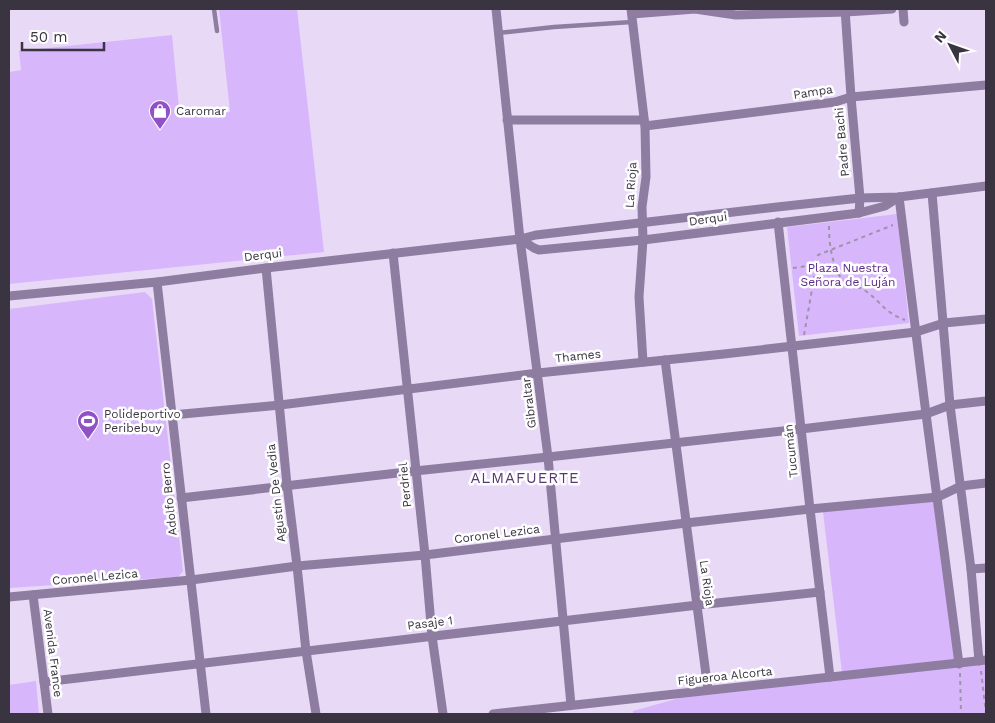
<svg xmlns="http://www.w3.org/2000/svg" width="995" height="723" font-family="'Work Sans',sans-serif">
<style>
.green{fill:#d8b6fc}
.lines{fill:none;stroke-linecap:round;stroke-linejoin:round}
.path{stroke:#9e93a9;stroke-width:2;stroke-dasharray:4 4;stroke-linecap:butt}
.service{stroke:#8e7da0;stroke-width:4.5}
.minor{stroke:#8e7da0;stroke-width:9}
.labels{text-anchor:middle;stroke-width:5;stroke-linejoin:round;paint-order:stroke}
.street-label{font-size:12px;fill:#393440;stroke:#fff}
.poi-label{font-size:12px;fill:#393440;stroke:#fff;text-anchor:start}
.park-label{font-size:12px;fill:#5f2b89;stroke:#fff}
.quarter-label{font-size:15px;letter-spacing:1px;fill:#573873;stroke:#fff}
</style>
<rect width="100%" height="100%" fill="#e8daf7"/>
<!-- green -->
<g class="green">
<polygon points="219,9 297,9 324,252 9,284 9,72 21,70 19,51 172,35 180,118 230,112"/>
<polygon points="897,214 909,323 799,336 787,227"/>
<polygon points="145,292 152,299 183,571 178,577 9,588 9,309"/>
<polygon points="936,499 955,659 842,673 823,512"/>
<polygon points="986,660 986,714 633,714 633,711 708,690"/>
<polygon points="36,681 39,714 9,714 9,685"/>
</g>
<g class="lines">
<!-- path -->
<g class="path">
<path d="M829 226C829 242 831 256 837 271"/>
<path d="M793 268C804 267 822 262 832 268 837 271 839 276 843 280 849 286 860 286 867 292 883 304 884 312 905 320"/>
<polyline points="804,335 818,255 893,225"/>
<polyline points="981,671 986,714"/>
<polyline points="960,673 961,714"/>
</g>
<!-- service -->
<g class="service">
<polyline points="214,9 217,31"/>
<polyline points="498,33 554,27 632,22"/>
</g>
<!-- minor -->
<g class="minor">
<polyline points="496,9 520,239 548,457 571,705"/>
<polyline points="631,9 645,126 646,177 642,207 643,240 639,297 643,362"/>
<polyline points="845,9 851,97 860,198 859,213"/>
<polyline points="903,9 904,22"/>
<polyline points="632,14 695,9 736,15 846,12 892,9"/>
<polyline points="507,120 644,120"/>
<polyline points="645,126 835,102 851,97 986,85"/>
<polyline points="932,193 950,405 971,569 979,661"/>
<polyline points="899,197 926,414 959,664"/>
<polyline points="778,222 810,509 830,677"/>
<polyline points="520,239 534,248 539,250 643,240 859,213 885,206 899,197"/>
<polyline points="393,253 425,555 432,636 443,714"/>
<polyline points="266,268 287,485 297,566 306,651 316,714"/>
<polyline points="157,282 206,714"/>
<polyline points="9,296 157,282 266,268 520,239 536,235 777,207 860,198 899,197 986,186"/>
<polyline points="665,360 708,690"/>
<polyline points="172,415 280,405 538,373 724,354 916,332 944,323 986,319"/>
<polyline points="181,498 415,471 548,457 801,429 926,414 950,405 986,401"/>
<polyline points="971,569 986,568"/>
<polyline points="33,595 48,714"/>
<polyline points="9,597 191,580 297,566 425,555 686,523 810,509 938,497 961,486 986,483"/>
<polyline points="44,682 698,605 820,592"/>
<polyline points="493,714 986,660"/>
</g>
</g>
<!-- icons -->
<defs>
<g id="shop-pin" transform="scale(1.125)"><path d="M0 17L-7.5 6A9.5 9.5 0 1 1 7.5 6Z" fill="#9050c6" stroke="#fff"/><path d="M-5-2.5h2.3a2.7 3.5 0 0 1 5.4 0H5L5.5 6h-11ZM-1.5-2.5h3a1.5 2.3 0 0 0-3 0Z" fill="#fff"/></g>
<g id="stadium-pin" transform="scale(1.125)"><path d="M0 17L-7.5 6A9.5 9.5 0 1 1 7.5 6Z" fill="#9050c6" stroke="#fff"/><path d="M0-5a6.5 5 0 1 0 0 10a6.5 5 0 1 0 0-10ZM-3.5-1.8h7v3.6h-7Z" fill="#fff"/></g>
</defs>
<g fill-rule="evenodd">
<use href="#shop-pin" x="160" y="111"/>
<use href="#stadium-pin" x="88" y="421"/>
</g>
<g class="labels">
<!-- street labels -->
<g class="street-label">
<text transform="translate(813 92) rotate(-9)" y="4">Pampa</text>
<text transform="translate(842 142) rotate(-95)" y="4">Padre Bachi</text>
<text transform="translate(631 185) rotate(-86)" y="4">La Rioja</text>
<text transform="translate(708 219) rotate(-8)" y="4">Derqui</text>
<text transform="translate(263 255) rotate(-7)" y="4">Derqui</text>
<text transform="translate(578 356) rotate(-6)" y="4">Thames</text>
<text transform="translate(529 403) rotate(-97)" y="4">Gibraltar</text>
<text transform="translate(791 451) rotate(-96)" y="4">Tucumán</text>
<text transform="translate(405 485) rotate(-96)" y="4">Perdriel</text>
<text transform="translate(276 493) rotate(-96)" y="4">Agustín De Vedia</text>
<text transform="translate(169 499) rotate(-96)" y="4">Adolfo Berro</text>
<text transform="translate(497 534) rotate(-7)" y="4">Coronel Lezica</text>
<text transform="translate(95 577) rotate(-5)" y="4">Coronel Lezica</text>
<text transform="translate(707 583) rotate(82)" y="4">La Rioja</text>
<text transform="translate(430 623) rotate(-7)" y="4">Pasaje 1</text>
<text transform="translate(53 653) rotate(83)" y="4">Avenida France</text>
<text transform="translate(725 676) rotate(-6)" y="4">Figueroa Alcorta</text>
</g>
<!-- poi labels -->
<g class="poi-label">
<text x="176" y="115">Caromar</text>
<text x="104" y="418">Polideportivo<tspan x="104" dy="14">Peribebuy</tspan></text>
</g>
<!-- park labels -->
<g class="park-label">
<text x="848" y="272">Plaza Nuestra<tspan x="848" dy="14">Señora de Luján</tspan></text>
</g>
<!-- quarter labels -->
<g class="quarter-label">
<text x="525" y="483">ALMAFUERTE</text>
</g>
</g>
<!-- border -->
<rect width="995" height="723" fill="none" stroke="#393440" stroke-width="20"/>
<!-- north arrow -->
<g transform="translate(950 45) rotate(311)" stroke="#ffffff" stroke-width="4" paint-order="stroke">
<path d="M0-4L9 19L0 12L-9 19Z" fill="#393440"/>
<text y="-8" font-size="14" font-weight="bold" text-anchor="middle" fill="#393440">N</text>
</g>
<!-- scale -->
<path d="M22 42v8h82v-8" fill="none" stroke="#393440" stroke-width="2.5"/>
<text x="30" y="42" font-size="15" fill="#393440" stroke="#ffffff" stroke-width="4" paint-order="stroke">50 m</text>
</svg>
